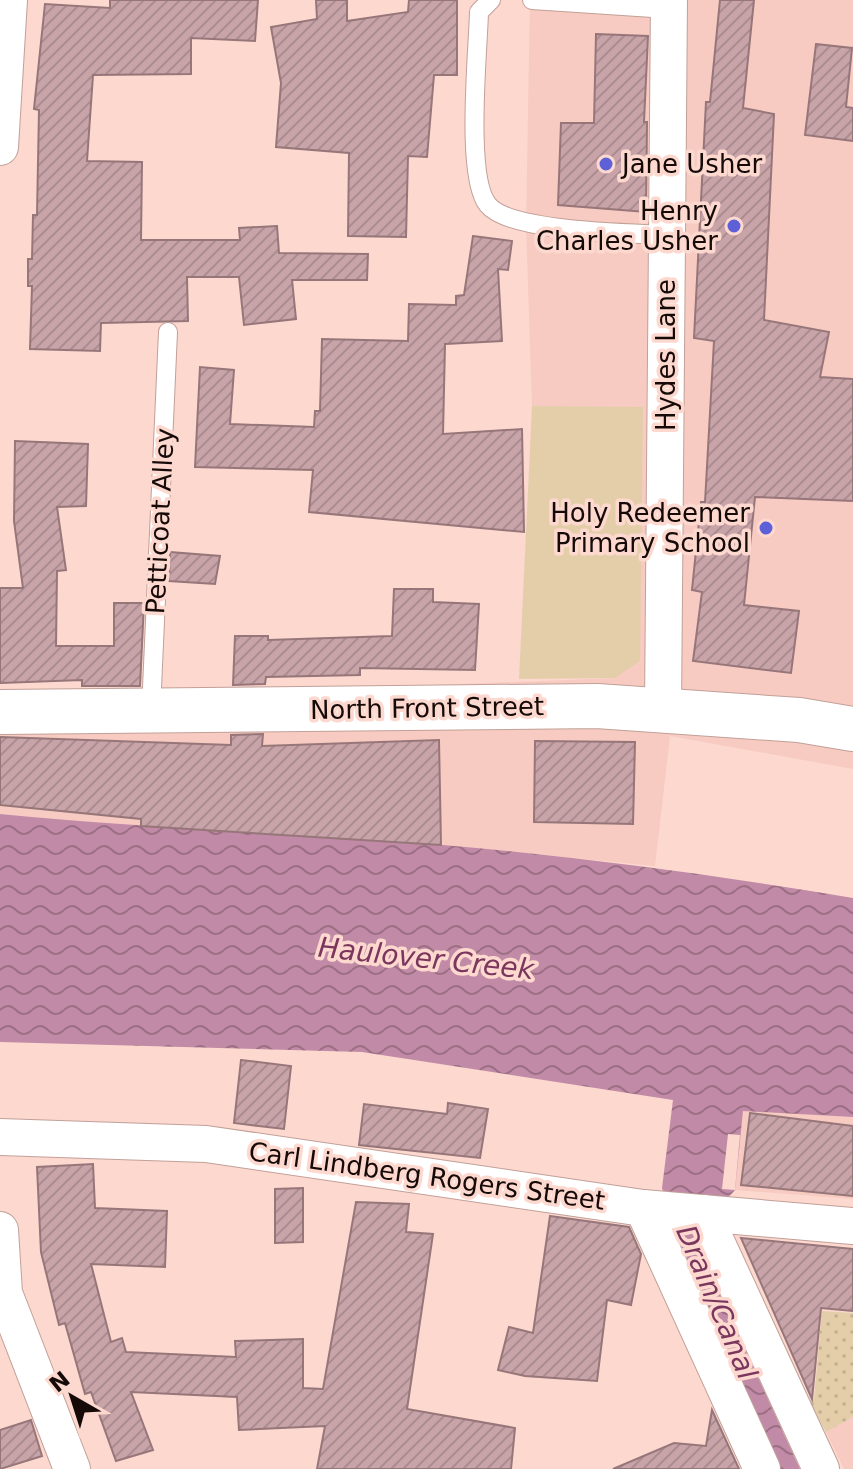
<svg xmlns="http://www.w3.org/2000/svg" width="853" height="1469" font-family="'DejaVu Sans',sans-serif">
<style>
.built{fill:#f7cbc1}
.grass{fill:url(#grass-dots)}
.pitch{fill:#e4ceaa}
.water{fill:url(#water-waves)}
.pier{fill:#fcd8cf}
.building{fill:url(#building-hatch);stroke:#97767a;stroke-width:2}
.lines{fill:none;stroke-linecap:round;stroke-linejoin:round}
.service-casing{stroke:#c2a098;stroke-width:20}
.minor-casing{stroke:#c2a098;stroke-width:38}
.tertiary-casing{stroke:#c2a098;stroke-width:46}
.service{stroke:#fff;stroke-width:18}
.minor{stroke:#fff;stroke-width:36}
.tertiary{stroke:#fff;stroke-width:44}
.poi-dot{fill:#5e60d8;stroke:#fcd8cf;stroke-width:3}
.labels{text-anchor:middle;stroke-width:7;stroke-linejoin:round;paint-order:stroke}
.poi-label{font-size:26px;fill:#160a08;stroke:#fcd8cf;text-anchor:end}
.street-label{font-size:26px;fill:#160a08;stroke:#fcd8cf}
.water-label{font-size:28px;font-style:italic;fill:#7a365d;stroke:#fcd8cf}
</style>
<defs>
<pattern id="grass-dots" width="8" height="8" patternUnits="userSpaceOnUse" patternTransform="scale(2)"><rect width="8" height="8" fill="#e4ceaa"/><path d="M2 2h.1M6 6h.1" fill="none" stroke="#c3b091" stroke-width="1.8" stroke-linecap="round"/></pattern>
<pattern id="water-waves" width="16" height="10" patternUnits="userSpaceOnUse" patternTransform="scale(2)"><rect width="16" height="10" fill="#c18aa6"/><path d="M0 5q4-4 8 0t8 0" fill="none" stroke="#9c6f85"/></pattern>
<pattern id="building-hatch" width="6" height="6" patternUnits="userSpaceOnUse" patternTransform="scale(2)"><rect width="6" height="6" fill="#c8a4a9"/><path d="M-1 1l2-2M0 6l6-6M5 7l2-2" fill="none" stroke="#ab8c90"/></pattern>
</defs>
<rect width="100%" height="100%" fill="#fcd8cf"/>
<!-- built -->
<g class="built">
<polygon points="530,0 853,0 853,769 670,736 655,866 441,845 194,828 119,826 0,814 0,702 615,678 643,408 532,406 526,225"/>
<polygon points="743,1110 853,1117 853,1199 735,1190"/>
<polygon points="853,1417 853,1469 844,1469 826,1432"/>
</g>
<!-- grass -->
<polygon class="grass" points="822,1311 853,1313 853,1417 826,1432 809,1401 814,1399"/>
<!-- pitch -->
<polygon class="pitch" points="532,406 643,407 640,661 615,678 519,679"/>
<!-- water -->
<path class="water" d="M0 814C147 829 295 832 443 845 581 857 716 875 853 898V1117L743 1111 735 1190 693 1236 800 1469H781L677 1236 662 1188 673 1100 362 1052 0 1042Z"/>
<!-- pier -->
<polygon class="pier" points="728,1134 740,1135 735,1190 722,1189"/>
<!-- building -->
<g class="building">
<polygon points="110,0 258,0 255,41 191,38 191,74 93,75 87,161 142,162 141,240 240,240 239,228 277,226 279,253 368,254 367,280 292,280 296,319 244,325 239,277 187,277 188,321 101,323 100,351 30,349 32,286 28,286 28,259 32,259 33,215 37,215 39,110 34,109 45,4 110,8"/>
<polygon points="316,0 347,0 347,21 408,12 409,0 457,0 457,75 434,75 427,157 408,156 406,237 348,236 349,153 276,147 281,83 271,27 317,19"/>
<polygon points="720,0 754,0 743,108 774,114 764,320 829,332 820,377 853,379 853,501 755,497 744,605 799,611 791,673 693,661 702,592 692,590 701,502 705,502 714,341 694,338 706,102 710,102"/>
<polygon points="596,34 648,36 644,122 647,122 646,212 558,205 561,123 594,123"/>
<polygon points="816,44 852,48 846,107 853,108 853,141 805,135"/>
<polygon points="473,236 512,241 508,270 498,269 502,341 445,344 443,434 522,429 524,532 309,512 313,470 195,467 200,367 234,370 230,424 314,427 315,411 320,411 322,339 408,341 409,304 456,305 456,296 464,295"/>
<polygon points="15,441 88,444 86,506 57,507 66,570 57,571 56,646 114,646 114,603 144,603 140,686 82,686 82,680 0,683 0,588 23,588 14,521"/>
<polygon points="170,552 220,556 215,584 169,581"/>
<polygon points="394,589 433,589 433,602 479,604 475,670 360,668 360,675 266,677 265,684 233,685 235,636 268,636 268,640 392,636"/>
<polygon points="263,734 262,746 439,740 441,845 141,826 141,819 0,805 0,737 231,745 231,735"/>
<polygon points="535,741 635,742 633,824 534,822"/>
<polygon points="241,1060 291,1066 284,1129 234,1123"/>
<polygon points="448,1103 488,1109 480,1158 359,1145 364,1104 447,1114"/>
<polygon points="750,1113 853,1126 853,1196 741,1185"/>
<polygon points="93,1164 95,1208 167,1211 165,1267 91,1264 111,1342 122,1338 126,1352 236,1357 235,1341 303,1339 303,1388 323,1389 356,1202 409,1204 406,1232 433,1234 407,1409 515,1428 511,1469 317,1469 325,1426 239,1430 237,1397 131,1392 153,1450 116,1461 91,1392 85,1394 65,1323 59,1325 41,1252 37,1167"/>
<polygon points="303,1188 303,1242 275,1243 275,1189"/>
<polygon points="550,1216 629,1227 641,1254 631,1305 607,1300 597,1381 525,1376 498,1370 509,1327 533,1333"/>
<polygon points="741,1238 853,1249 853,1311 821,1308 812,1399"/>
<polygon points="712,1410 739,1469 613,1469 674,1443 706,1446"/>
<polygon points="31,1420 42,1456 0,1469 0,1430"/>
</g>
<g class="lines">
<!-- service casing -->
<g class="service-casing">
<g id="service">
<path d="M491 0 479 12C478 52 465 178 488 205 510 232 629 233 666 235"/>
<polyline points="532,0 668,9"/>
<polyline points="151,710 168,332"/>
</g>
</g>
<!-- minor casing -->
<g class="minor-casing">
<g id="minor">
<polyline points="0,147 9,0"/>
<polyline points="663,709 669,0"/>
<polyline points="0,1137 206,1144 643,1208 853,1226"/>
<polyline points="643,1208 762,1469"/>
<polyline points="703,1213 821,1469"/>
<polyline points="0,1230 4,1293 72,1469"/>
</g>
</g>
<!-- tertiary casing -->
<g class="tertiary-casing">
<polyline id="tertiary" points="0,712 597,706 799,720 853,729"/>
</g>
<!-- service -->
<use href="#service" class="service"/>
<!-- minor -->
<use href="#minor" class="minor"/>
<!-- tertiary -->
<use href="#tertiary" class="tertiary"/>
</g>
<!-- markers -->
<g class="poi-dot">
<circle cx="606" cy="164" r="8"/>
<circle cx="734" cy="226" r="8"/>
<circle cx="766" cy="528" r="8"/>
</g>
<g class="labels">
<!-- poi labels -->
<g class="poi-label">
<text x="622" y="173" text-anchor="start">Jane Usher</text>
<text x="718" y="220">Henry<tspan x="718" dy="30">Charles Usher</tspan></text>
<text x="750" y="522">Holy Redeemer<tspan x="750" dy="30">Primary School</tspan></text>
</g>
<!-- street labels -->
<g class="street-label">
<text transform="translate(666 355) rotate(-90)" y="9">Hydes Lane</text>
<text transform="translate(160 521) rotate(-87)" y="9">Petticoat Alley</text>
<text transform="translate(427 708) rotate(-1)" y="9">North Front Street</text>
<text transform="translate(427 1176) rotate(8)" y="9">Carl Lindberg Rogers Street</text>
</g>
<!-- water labels -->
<g class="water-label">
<text transform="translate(426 958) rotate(6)" y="10">Haulover Creek</text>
<text transform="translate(717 1302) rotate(67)" y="10">Drain/Canal</text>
</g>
</g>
<!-- north arrow -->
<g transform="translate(72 1397) rotate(321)" stroke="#fcd8cf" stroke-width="6" paint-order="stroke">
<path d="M0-6L14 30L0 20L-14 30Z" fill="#160a08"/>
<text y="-12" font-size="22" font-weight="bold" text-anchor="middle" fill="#160a08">N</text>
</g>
</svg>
